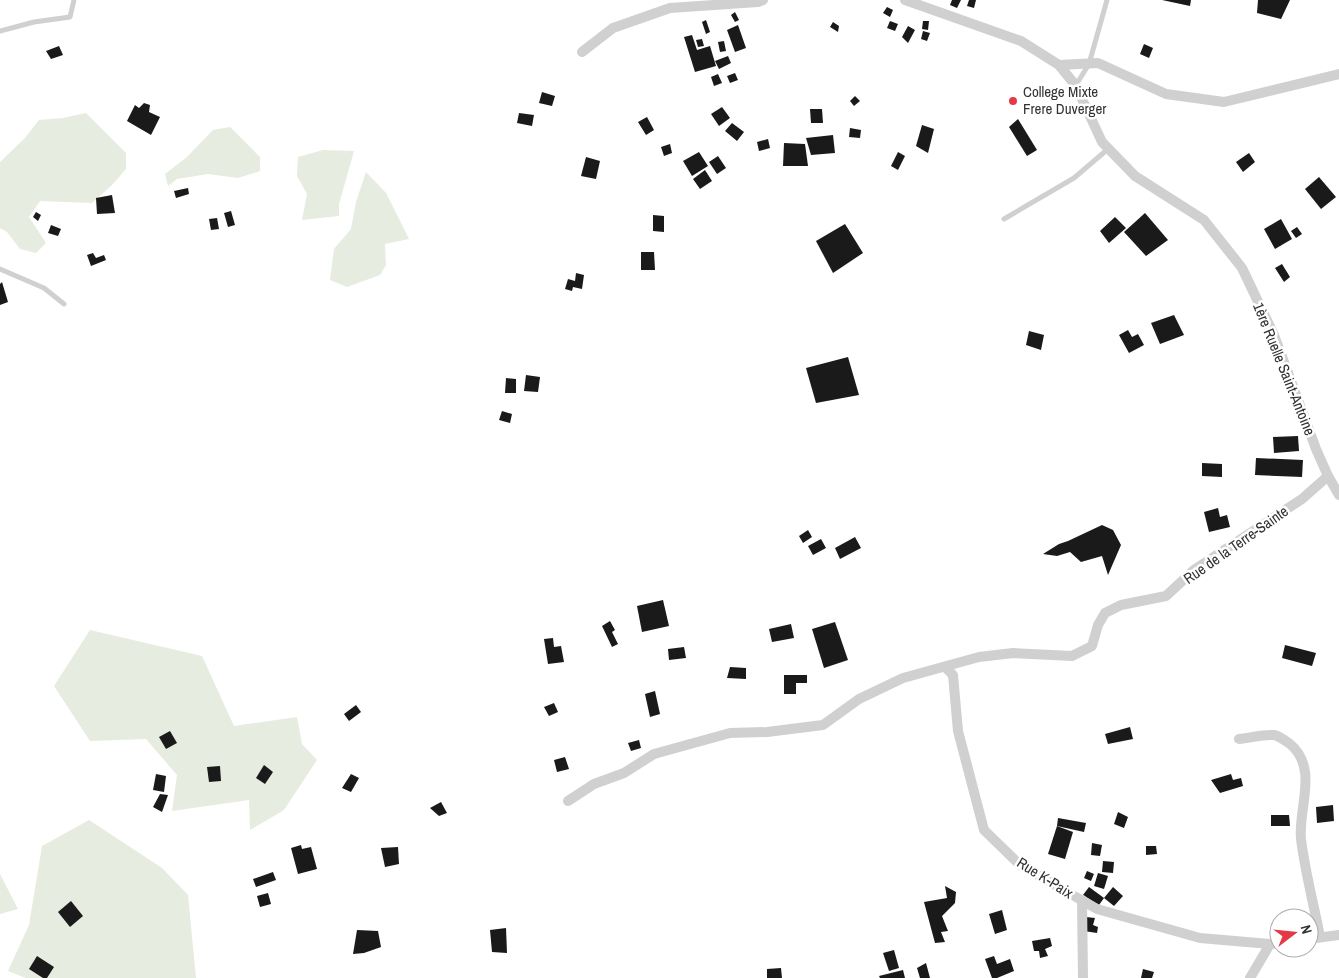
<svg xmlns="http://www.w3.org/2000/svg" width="1339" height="978" font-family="'Archivo Narrow',sans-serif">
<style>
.green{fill:#e6ecdf}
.building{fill:#1a1a1a}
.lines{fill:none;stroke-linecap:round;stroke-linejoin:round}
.service{stroke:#d0d0d0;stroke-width:5}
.minor{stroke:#d0d0d0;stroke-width:10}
.poi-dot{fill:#e63946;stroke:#fff;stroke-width:2}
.labels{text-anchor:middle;stroke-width:5;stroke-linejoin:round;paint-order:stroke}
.poi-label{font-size:15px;fill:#333;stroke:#fff;text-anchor:start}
.street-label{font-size:15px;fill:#333;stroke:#fff}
</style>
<rect width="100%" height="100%" fill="#fff"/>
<!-- green -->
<g class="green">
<polygon points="86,113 126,153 126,169 112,185 92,203 40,201 29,217 46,243 36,253 20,249 7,232 0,228 0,162 25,138 39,120 63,118"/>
<polygon points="230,127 260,157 260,171 238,178 208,174 177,179 168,186 165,174 187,157 213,130"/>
<polygon points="323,150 354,151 339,204 339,216 302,220 307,194 297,176 298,157"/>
<polygon points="366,172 386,193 409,239 385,244 386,265 380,275 347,287 330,280 334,249 351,229 356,202"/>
<polygon points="90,630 202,656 234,726 297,717 302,744 317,760 284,810 250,830 249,800 172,811 177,775 146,739 90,741 54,686"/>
<polygon points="89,820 162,868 188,895 196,978 26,978 8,971 29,925 42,846"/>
<polygon points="0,874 18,909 0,914"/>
</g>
<!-- building -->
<g class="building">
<polygon points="952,0 961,0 957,8 950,5"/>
<polygon points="969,0 976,0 974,8 967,6"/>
<polygon points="1162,0 1191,0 1190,6"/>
<polygon points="1258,0 1290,0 1281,19 1257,13"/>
<polygon points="887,7 893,10 890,17 883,13"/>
<polygon points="735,12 739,20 735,22 731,15"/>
<polygon points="706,20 710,32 706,34 702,22"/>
<polygon points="890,21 898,24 895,31 887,28"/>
<polygon points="923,21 929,21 928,30 922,29"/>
<polygon points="833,22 839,26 838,32 830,27"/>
<polygon points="738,25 746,48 735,52 727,30"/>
<polygon points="908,26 915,30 908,43 902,37"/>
<polygon points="923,31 930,33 927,41 921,39"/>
<polygon points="692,35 697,50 710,46 716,66 695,72 684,37"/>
<polygon points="702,39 704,46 698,47 696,40"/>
<polygon points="724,41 726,51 720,52 718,42"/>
<polygon points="1144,44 1153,48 1149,58 1140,54"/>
<polygon points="59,46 63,55 51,59 46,51"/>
<polygon points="728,56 731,63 719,69 715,61"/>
<polygon points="735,73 738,80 730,83 727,76"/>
<polygon points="718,74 722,83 714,86 711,77"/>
<polygon points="542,92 555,96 552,106 539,103"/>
<polygon points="855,96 860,101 854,106 850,101"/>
<polygon points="144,103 150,105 149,112 160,117 151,135 127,121 135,105 139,108"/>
<polygon points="722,107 730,118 719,126 711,114"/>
<polygon points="810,109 822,109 823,123 811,123"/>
<polygon points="519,113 534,115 532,126 517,123"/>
<polygon points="647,117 654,130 646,135 638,122"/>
<polygon points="1018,119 1037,150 1027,156 1009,127"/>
<polygon points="732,123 744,132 737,141 725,131"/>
<polygon points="922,125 934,129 928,153 916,146"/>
<polygon points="850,128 861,130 860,138 849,137"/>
<polygon points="833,135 835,153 811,155 806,138"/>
<polygon points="768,139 770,148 759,151 757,142"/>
<polygon points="784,143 805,144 808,166 783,166"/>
<polygon points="670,144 672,153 664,156 661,147"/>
<polygon points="699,152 708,166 692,176 683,161"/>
<polygon points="898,152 905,156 898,170 891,166"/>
<polygon points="1249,153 1255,162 1243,172 1236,162"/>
<polygon points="718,156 726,168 717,174 709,162"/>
<polygon points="586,157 600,161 596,179 581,176"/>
<polygon points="705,170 712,181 700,189 693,179"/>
<polygon points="1319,177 1336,197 1321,209 1305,189"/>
<polygon points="188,188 189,194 176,198 174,191"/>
<polygon points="112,195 115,213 97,214 96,198"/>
<polygon points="231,211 235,225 228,227 224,213"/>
<polygon points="36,212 41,215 38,221 33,217"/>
<polygon points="1145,213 1168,240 1146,256 1124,232"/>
<polygon points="653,215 664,216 664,232 653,231"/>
<polygon points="1115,217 1126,228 1109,243 1100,231"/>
<polygon points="217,218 219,229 211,230 209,219"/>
<polygon points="1281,219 1292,239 1275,249 1264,229"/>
<polygon points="845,224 863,253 833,273 816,241"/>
<polygon points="51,225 61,229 58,236 48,233"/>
<polygon points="1297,227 1302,234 1296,238 1291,231"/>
<polygon points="641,252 654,252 655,270 641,270"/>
<polygon points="93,253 96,258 104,255 106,260 91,266 87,255"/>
<polygon points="1282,264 1290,277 1284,282 1275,268"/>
<polygon points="576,273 584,275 582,289 573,287 572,291 565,289 568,279 575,281"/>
<polygon points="2,282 8,302 0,305 0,284"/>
<polygon points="1174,315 1184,335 1160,344 1151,323"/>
<polygon points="1128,330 1132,337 1138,334 1144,345 1129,353 1119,335"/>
<polygon points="1029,331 1044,335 1041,350 1026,345"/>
<polygon points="848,357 859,395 816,403 806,368"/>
<polygon points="526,375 540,377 538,392 524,391"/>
<polygon points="506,378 516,379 516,393 505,393"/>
<polygon points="502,411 512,414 510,423 499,420"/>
<polygon points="1298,436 1299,451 1274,453 1273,437"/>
<polygon points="1256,458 1303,460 1302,477 1255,475"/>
<polygon points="1202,463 1222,464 1222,477 1202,476"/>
<polygon points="1218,508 1220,517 1227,515 1230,527 1209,532 1204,512"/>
<polygon points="1102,525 1113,530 1121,545 1108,575 1102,556 1081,562 1070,552 1057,556 1043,554 1059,544 1068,541"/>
<polygon points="808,530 812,537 803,543 799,536"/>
<polygon points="855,537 861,548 840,559 835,548"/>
<polygon points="821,539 826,548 813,555 808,546"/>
<polygon points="663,600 669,626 642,632 637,606"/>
<polygon points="610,621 615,630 612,632 618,644 612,647 602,626"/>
<polygon points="835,622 848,660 824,668 812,629"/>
<polygon points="791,624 794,638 772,642 769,629"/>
<polygon points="553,638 554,647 561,646 564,662 548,664 544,639"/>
<polygon points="1285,645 1316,653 1312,666 1282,658"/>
<polygon points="684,647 686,658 669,660 668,649"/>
<polygon points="730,667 746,668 746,679 727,678"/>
<polygon points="784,675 807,675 807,683 796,683 796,694 784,694"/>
<polygon points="655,691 660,714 650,717 645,694"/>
<polygon points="554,703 558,712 549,716 544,707"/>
<polygon points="356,705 361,712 349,721 344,714"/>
<polygon points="1130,727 1133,739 1108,744 1105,734"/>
<polygon points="170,731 177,743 166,749 159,737"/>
<polygon points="639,740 641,748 631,751 628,743"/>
<polygon points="565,757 569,769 557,772 554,760"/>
<polygon points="264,765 273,772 265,784 256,778"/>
<polygon points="220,766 221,781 209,782 207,767"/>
<polygon points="156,774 166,776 164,792 153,790"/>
<polygon points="351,774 359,778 351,792 342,788"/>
<polygon points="1231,774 1233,780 1241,778 1243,786 1220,793 1211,780"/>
<polygon points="160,794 168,795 162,812 153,807"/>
<polygon points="441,802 447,813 439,816 430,808"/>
<polygon points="1333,805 1334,821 1317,823 1316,807"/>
<polygon points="1118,812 1128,817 1124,828 1114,824"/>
<polygon points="1271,815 1289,815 1290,826 1271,826"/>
<polygon points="1058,818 1086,823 1084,832 1057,826"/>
<polygon points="1057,826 1073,832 1065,859 1048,854"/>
<polygon points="1092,843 1102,845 1100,856 1091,855"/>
<polygon points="301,845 302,849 311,847 317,869 298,874 291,848"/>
<polygon points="1146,846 1156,846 1157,854 1146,855"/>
<polygon points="398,847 399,864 385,867 381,848"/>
<polygon points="1103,861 1114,862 1113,873 1102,872"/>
<polygon points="1087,871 1094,874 1091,881 1084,878"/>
<polygon points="273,872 276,880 256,887 253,879"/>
<polygon points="1098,873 1108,876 1104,889 1094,886"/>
<polygon points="945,886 956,892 955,903 942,916 948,931 941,932 945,942 935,943 924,902 947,898"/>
<polygon points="1089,887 1104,898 1099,905 1083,895"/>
<polygon points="1113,887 1123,896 1114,906 1104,898"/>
<polygon points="268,893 271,904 260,907 257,896"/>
<polygon points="71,901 83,916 70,927 58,912"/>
<polygon points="1002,910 1007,930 995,934 989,914"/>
<polygon points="1086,917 1095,918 1093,925 1098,927 1097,933 1084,931"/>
<polygon points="506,928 507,953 492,952 490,930"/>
<polygon points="357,930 378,931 381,947 364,953 353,954"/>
<polygon points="1050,938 1052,946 1045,949 1048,956 1040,958 1039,951 1034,951 1032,941"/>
<polygon points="894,950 899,968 889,971 883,953"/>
<polygon points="37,956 54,967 47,978 43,978 29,969"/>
<polygon points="994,956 997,964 1010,959 1014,971 997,978 992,978 985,959"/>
<polygon points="926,963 930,978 920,978 917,968"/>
<polygon points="781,968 782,978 767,978 767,969"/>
<polygon points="1143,969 1154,972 1152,978 1141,978"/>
<polygon points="903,970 905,978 880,978 879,976"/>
</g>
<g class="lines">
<!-- service -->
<g class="service">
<polyline points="0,31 34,22 70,17 74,0"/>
<polyline points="1076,85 1089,64 1107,0"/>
<polyline points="1004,219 1074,178 1108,149"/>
<polyline points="0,269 44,288 64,304"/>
</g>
<!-- minor -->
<g class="minor">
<polyline points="905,0 1021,41 1059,65 1076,86 1102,142 1135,176 1204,220 1242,268 1274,335 1316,449 1328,476 1339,495"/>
<polyline points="582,52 613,28 670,8 758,2 763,0"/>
<polyline points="1059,65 1098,63 1166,94 1224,102 1339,74"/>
<polyline points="945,667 953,675 958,731 984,830 1020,865 1097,909 1200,938 1270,944 1279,943"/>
<path d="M1239 739C1250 738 1263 734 1274 735 1279 736 1286 741 1290 744 1319 768 1298 808 1301 839 1305 872 1314 905 1320 937"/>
<polyline points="568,801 594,784 624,773 654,754 730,733 767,732 823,725 859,699 903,678 979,657 1013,653 1072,656 1092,646 1098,625 1105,613 1121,605 1166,596 1194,570 1302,499 1328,476"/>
<polyline points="1082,900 1083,978"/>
<polyline points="1309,939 1339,935"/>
<polyline points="1250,978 1270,944"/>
</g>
</g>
<!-- markers -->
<circle class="poi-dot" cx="1013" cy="101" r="5"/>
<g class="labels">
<!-- poi labels -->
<g class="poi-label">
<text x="1023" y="97">College Mixte<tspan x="1023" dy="17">Frere Duverger</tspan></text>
</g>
<!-- street labels -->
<g class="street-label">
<text transform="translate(1284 369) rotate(68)" y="5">1ère Ruelle Saint-Antoine</text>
<text transform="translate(1236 545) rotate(-35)" y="5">Rue de la Terre-Sainte</text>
<text transform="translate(1045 878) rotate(32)" y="5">Rue K-Paix</text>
</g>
</g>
<!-- north arrow -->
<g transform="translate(1294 933) rotate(74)"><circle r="24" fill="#ffffff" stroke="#adadad"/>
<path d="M0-4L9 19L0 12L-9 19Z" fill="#e63946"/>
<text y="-8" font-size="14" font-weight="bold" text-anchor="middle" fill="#333333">N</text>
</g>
</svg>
